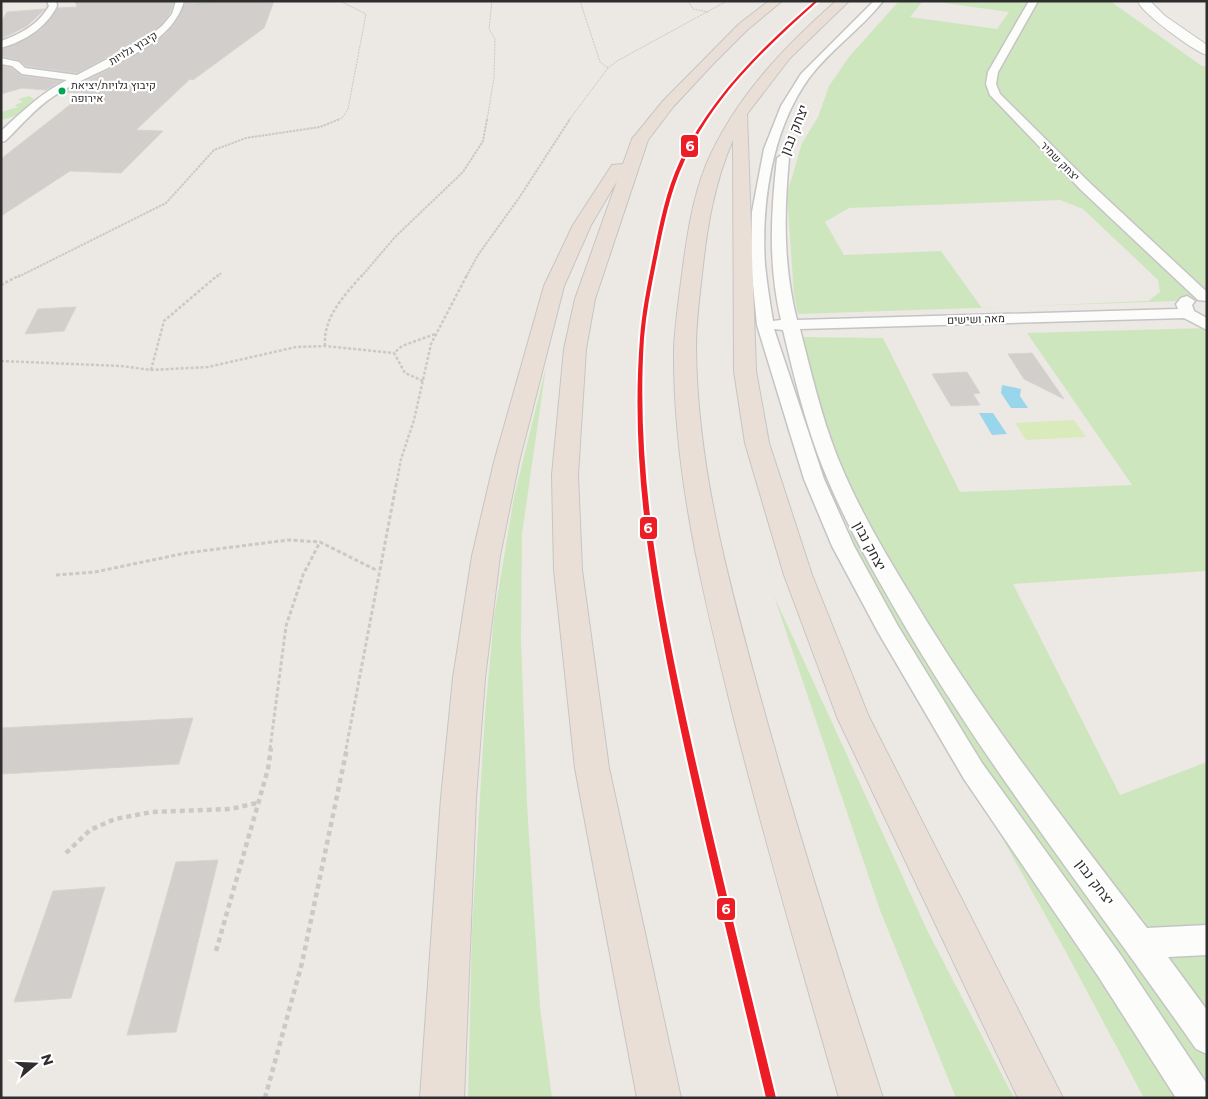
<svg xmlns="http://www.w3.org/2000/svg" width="1208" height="1099" font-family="Montserrat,Heebo,sans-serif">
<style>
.green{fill:#cee6be;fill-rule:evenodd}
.pitch{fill:#d9eabb}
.water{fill:#99d6ec}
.building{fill:#d1cecb;stroke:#d7d4d0}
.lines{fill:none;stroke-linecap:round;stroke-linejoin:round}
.minor-casing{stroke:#c5c4c5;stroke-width:3}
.tertiary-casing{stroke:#c5c4c5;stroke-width:2}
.motorway-casing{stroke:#c6c5c4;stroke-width:2}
.path-far4{stroke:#c9c9c8;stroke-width:1;stroke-dasharray:2 1;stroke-linecap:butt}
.path-far3{stroke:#c9c9c8;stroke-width:2;stroke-dasharray:2.5 1;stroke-linecap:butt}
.path-far2{stroke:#c9c9c8;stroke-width:2.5;stroke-dasharray:3 2;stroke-linecap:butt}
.path-far1{stroke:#c9c9c8;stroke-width:3;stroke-dasharray:4 2.5;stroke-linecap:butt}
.path{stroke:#c9c9c8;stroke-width:4.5;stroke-dasharray:5 4;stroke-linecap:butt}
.minor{fill:#fcfcfb;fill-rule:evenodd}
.tertiary{fill:#fcfcfb;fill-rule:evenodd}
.motorway{fill:#eadfd6;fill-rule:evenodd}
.rail-1-casing{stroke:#fff;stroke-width:4}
.rail-1{fill:#ed1d26;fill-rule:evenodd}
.bus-dot{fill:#00a651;stroke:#fff;stroke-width:2}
.labels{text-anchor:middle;stroke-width:4.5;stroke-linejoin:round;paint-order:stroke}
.far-street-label{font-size:11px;fill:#2e2e2e;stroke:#fff}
.far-bus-label{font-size:11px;fill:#2e2e2e;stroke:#fff;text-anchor:start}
.street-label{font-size:14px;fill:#2e2e2e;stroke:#fff}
.line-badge{stroke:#fff;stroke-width:2}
.badge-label{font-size:14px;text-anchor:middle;font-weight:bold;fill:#fff}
</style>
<rect width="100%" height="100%" fill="#ece8e4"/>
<!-- green -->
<g class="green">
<path d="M899 1H923L910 17 997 29 1009 12 930 1H1110L1202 66H1207V300L798 314 794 295 787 194 802 143 818 117 829 86 849 57ZM1060 200 1083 209 1158 280 1160 292 1148 301 982 308 941 251 844 255 825 222 849 208Z"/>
<polygon points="29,96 34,99 16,116 1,120 1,112 18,107 15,105 23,102 18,99"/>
<polygon points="1207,328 1207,571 1013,584 1120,795 1207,762 1207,1098 1144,1098 1066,952 862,588 823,414 800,337 883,338 960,492 1132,485 1027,333"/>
<polygon points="546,367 522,534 521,641 527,804 540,1007 552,1098 468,1098 472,930 485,714 494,617 514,497"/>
<polygon points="774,596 928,932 1014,1098 956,1098 880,910"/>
</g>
<!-- pitch -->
<polygon class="pitch" points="1074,420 1086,437 1026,440 1015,423"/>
<!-- water -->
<g class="water">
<polygon points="1002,385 1021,389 1020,396 1028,408 1011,408 1001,393"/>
<polygon points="979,413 993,413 1007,434 992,435"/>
</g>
<!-- building -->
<g class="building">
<polygon points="75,1 174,1 170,13 161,25 144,37 77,73 26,66 19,60 1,56 1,50 27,39 42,29 58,8 77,7"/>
<polygon points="186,1 274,1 264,28 193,80 190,79 136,130 163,131 121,173 70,171 1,216 1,159 85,93 65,92 130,59 165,35 178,19"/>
<polygon points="45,9 27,26 1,39 1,22 7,12"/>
<polygon points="1,66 11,68 22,76 61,81 46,90 22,88 1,94"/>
<polygon points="76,307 64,331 25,334 38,309"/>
<polygon points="1032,353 1064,399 1024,379 1008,354"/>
<polygon points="967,372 980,393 973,394 980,405 951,406 932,374"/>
<polygon points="193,718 179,764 1,774 1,728"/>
<polygon points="218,860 176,1032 127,1035 176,862"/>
<polygon points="105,887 71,998 14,1002 53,891"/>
</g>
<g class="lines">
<!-- minor casing -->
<g class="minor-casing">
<g id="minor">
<path d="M47 1H56L57 6C46 28 25 41 1 48V41C21 34 38 25 49 6Z"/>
<path d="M176 1H184C170 52 94 69 54 96 35 108 21 126 5 141L1 142V131C22 112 41 93 67 80L22 74 12 66 1 64V58L19 62 25 68 77 75 145 39 162 26 172 14Z"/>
<path d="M874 1H883C861 29 830 50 809 78 772 129 761 203 765 265 767 284 770 303 773 321L781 320C768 264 771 214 777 158L783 154 789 158C784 214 783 264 797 320L1178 309 1176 304 1181 298 1187 296 1195 301 1192 305 1194 311 1207 318V330L1184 318 800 329C811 372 821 415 837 456 858 508 886 555 915 602 984 717 1066 822 1147 928L1207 925V955L1168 957 1207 1010V1054L1196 1049C1096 905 987 768 899 616 869 564 839 512 818 455 803 414 793 372 783 330L774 329 824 479 854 546 898 626 982 763 1120 954 1207 1084V1098H1176L1098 976 964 779 878 632 832 546 804 479 757 325 751 264 752 212 764 149 781 106 801 74Z"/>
<polygon points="1029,1 1038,1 998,72 996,84 1000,94 1091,184 1207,292 1207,301 1198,300 1081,190 990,95 986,84 988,72"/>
</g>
</g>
<!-- tertiary casing -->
<g class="tertiary-casing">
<path id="tertiary" d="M1138 1H1150L1165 16 1207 45V55C1195 52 1139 11 1138 1Z"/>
</g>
<!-- motorway casing -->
<g class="motorway-casing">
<g id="motorway">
<polygon points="769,1 782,1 747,30 713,64 673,107 648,140 595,299 586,349 578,475 582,570 609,768 681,1098 637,1098 575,768 554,570 552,475 564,349 575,299 617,181 591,225 564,286 519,462 500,556 485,678 476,798 464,1098 420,1098 441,798 453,678 472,556 494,462 544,286 573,225 612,165 623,164 632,139 663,101 739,24"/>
<path d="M836 1H849L790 58 747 114 756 371 769 443 812 575 869 717 1063 1098H1018L837 717 784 575 745 443 734 371 733 140C714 183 707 227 702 274 699 299 696 324 696 348 697 474 733 598 766 718 802 846 842 972 883 1098H839C803 972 766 846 734 719 704 598 673 475 674 350 675 324 679 299 682 274 687 237 692 200 706 165 734 99 783 48 836 1Z"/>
</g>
</g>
<!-- path-far4 -->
<g class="path-far4">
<polyline points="580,1 600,62 608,68"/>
<polyline points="688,1 693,9 708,12"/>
<polyline points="195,5 227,1"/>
<polyline points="337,120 342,118 348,109 366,14 340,1"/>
<polyline points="487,120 494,78 495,39 489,29 492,1"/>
<polyline points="569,120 608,68 617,61 727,1"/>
</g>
<!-- path-far3 -->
<g class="path-far3">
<polyline points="18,277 166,203 214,150 246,138 320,127 340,119"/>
<polyline points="217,277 221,273"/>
<polyline points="361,277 395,237 463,172 483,141 487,119"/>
<polyline points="466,277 478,255 519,198 570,119"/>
</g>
<!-- path-far2 -->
<g class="path-far2">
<polyline points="1,285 20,275"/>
<path d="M325 346C323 317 344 296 362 275"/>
<polyline points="1,361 121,366 151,370 208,367 296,347 325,346 394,353"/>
<polyline points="151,370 164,321 218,275"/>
<polyline points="423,381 405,373 394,353 402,346 435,334"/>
<polyline points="397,481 401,459 414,420 431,344 467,275"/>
</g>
<!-- path-far1 -->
<g class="path-far1">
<polyline points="56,575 95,572 186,553 288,540 320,542 378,571"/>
<polyline points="270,749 286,626 303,575 320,542"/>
<polyline points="346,749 397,480"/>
</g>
<!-- path -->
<g class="path">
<polyline points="66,853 90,830 115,819 152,812 230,809 257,803"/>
<polyline points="216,951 268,769 271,748"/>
<polyline points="265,1098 302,963 347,748"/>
</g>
<!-- minor -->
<use href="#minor" class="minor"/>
<!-- tertiary -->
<use href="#tertiary" class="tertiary"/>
<!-- motorway -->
<use href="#motorway" class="motorway"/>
<!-- rail-1 casing -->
<g class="rail-1-casing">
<path id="rail-1" d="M815 1H818C765 49 714 95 684 162 669 194 663 229 656 263 651 288 646 313 644 338 635 478 663 615 693 750 719 866 748 982 776 1098H766C739 982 710 866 685 750 656 614 629 477 640 338 642 312 647 287 652 262 659 228 665 193 680 161 711 97 762 47 815 1Z"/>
</g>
<!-- rail-1 -->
<use href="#rail-1" class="rail-1"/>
</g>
<!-- markers -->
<circle class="bus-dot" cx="62" cy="91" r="4.5"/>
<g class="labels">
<!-- far-street labels -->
<g class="far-street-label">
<text transform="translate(133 48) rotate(-31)" y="4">קיבוץ גלויות</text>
<text transform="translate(1060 161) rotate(45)" y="4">יצחק שמיר</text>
<text transform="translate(976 319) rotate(-2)" y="4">מאה ושישים</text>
</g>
<!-- far-bus labels -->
<g class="far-bus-label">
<text x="71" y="89">קיבוץ גלויות/יציאת<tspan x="71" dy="13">אירופה</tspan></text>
</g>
<!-- street labels -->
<g class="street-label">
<text transform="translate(794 130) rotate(-68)" y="5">יצחק נבון</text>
<text transform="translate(870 546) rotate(62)" y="5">יצחק נבון</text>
<text transform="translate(1095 882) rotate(53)" y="5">יצחק נבון</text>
</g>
</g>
<g class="line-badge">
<rect x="680" y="134" width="19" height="24" rx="5" fill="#ed1d26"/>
<rect x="639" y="516" width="19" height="24" rx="5" fill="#ed1d26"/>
<rect x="716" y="897" width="20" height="24" rx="5" fill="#ed1d26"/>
</g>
<g class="badge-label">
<text x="690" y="151">6</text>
<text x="648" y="533">6</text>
<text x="726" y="914">6</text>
</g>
<!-- border -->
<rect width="1208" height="1099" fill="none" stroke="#2e2e2e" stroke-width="5"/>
<!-- north arrow -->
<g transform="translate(35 1064) rotate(71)" stroke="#ffffff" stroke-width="4" paint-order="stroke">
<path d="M0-4L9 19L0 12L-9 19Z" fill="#2e2e2e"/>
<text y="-8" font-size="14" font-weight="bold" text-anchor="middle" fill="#2e2e2e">N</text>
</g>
</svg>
